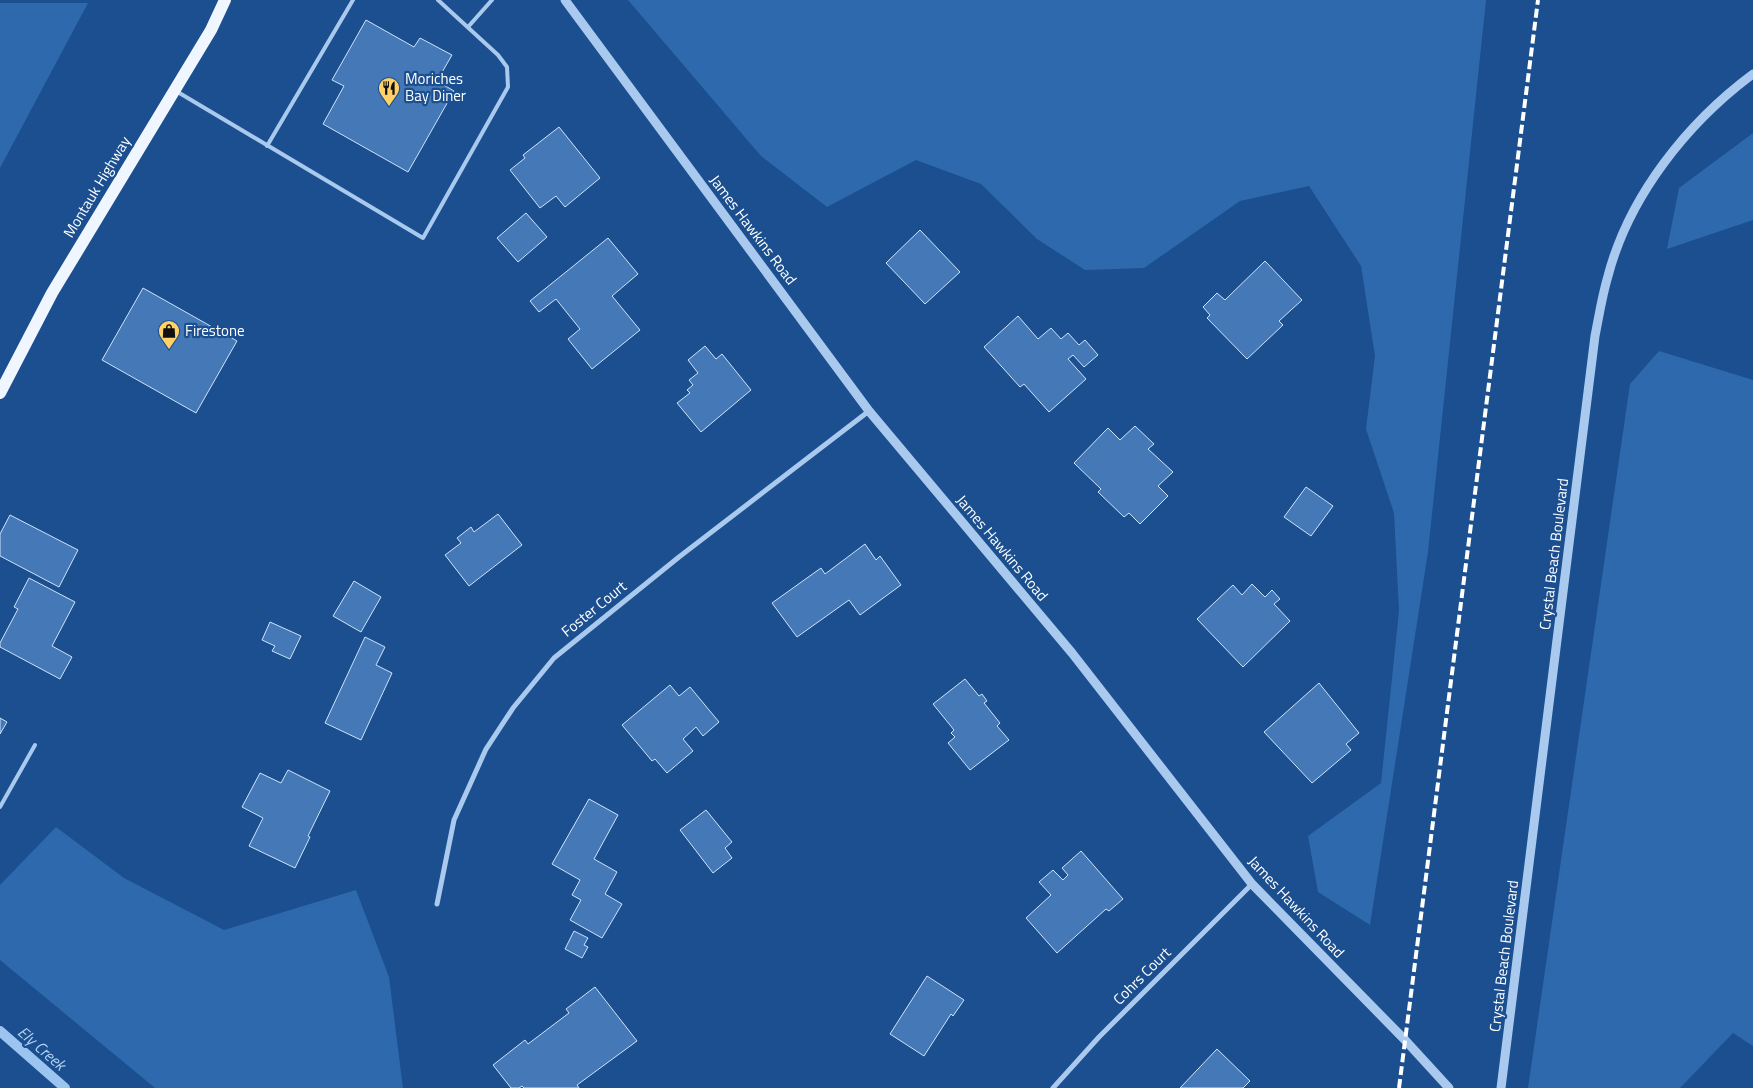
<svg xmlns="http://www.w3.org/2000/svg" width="1753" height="1088" font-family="'Titillium Web',sans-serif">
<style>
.green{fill:#2e69ad}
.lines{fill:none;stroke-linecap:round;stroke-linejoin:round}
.stream{stroke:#9cc4f0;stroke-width:10}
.building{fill:#4478b7;stroke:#cfe3fa}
.service{stroke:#a9c9ee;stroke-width:4}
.minor{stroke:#a9c9ee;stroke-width:5}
.tertiary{stroke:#a9c9ee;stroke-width:9}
.primary{stroke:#f0f6ff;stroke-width:12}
.rail{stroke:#fff;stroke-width:4;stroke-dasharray:9 4;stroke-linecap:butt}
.labels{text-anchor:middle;stroke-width:4.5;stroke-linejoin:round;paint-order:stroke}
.poi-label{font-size:15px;fill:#fff;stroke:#1b4f8f;text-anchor:start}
.street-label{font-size:15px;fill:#fff;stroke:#1b4f8f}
.water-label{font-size:16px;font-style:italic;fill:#b5d3f5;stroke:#1b4f8f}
</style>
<rect width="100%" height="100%" fill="#1b4f8f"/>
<!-- green -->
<g class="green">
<polygon points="628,0 1486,0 1428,552 1370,925 1318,892 1308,836 1381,783 1399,611 1394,513 1366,429 1375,356 1361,266 1309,186 1240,201 1144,268 1085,270 1037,239 981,184 916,160 827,207 761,156"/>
<polygon points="0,3 88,3 0,168"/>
<polygon points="1753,133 1753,220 1667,249 1679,188"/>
<polygon points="1659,351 1753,380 1753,1046 1733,1033 1680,1088 1528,1088 1630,384"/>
<polygon points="56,827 124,878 224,930 356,890 389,977 403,1088 155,1088 0,960 0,885"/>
</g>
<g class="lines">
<!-- stream -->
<polyline class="stream" points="0,1031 65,1088"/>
</g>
<!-- building -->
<g class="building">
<polygon points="366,20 414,47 420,38 452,55 437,81 454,91 408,172 323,124 344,86 332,80"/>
<polygon points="559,127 600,178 565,207 556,196 540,208 510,170 525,158 523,155"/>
<polygon points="526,213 547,237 518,262 497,238"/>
<polygon points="920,230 960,272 925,304 886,263"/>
<polygon points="608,238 638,274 612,296 640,330 592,369 568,339 580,329 556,299 539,312 530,301"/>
<polygon points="1265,261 1302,300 1279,321 1283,325 1247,359 1207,318 1210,315 1203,307 1217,293 1225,300"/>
<polygon points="143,288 237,341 196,413 102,360"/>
<polygon points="1018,316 1038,339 1051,328 1061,339 1068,333 1079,345 1085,340 1098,355 1084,367 1073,355 1068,359 1086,379 1049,412 1024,384 1020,387 984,347"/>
<polygon points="705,346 716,359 722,354 751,390 701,432 677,403 690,393 687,390 693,385 689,380 698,373 688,360"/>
<polygon points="1135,426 1154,444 1148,449 1173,472 1158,486 1168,496 1140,524 1129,513 1124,517 1098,492 1101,489 1074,463 1108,428 1120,440"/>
<polygon points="1306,487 1333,506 1311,536 1284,517"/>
<polygon points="498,514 522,545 469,586 445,555 461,543 457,538 471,527 474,532"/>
<polygon points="10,515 78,550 59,587 0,556 0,534"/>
<polygon points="865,544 876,560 880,556 901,585 860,615 849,600 797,637 772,603 821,568 825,574"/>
<polygon points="29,578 75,602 52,646 72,657 60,679 0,647 0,643 18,609 14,607"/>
<polygon points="354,581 381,597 361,632 333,616"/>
<polygon points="1252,584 1265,597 1272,590 1280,599 1274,604 1290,621 1243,667 1197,619 1233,585 1242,595"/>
<polygon points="270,622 301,636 290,659 272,651 275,646 262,640"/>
<polygon points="365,637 385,647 376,665 392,673 361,740 325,723"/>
<polygon points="965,679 979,696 982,694 987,701 984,703 1000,723 997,726 1009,740 970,770 948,743 955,737 951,733 954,730 933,704"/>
<polygon points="1319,683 1359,733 1346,744 1351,750 1312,783 1264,732"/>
<polygon points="670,685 679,696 690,687 719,722 703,736 696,727 683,739 693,751 667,773 655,759 652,761 622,725"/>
<polygon points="0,718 7,722 0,734"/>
<polygon points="288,770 330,791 308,836 310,837 295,868 249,846 263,818 242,807 260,773 281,783"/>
<polygon points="589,799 618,815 594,859 617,872 605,894 622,904 602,938 570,920 581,900 572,895 580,880 552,864"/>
<polygon points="706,810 732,842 725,848 732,858 713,873 680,830"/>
<polygon points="1081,851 1123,899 1109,911 1106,909 1057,953 1026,918 1051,895 1039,882 1053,870 1063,880 1068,875 1062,868"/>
<polygon points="574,931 588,938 584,945 588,947 582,958 565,949"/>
<polygon points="927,976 964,1000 953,1016 951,1014 924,1056 890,1034"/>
<polygon points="595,987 637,1041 577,1085 579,1088 524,1088 522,1086 519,1088 511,1088 493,1065 525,1040 528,1044 569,1013 566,1009"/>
<polygon points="1217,1049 1250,1081 1243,1088 1180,1088"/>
</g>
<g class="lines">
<!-- service -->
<g class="service">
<polyline points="468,27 492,0"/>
<polyline points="176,91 423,238 508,87 507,67 498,55 438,0"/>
<polyline points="267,146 353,0"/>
<polyline points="0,807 35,745"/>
</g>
<!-- minor -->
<g class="minor">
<polyline points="437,904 454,820 486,749 513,708 554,658 679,557 869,411"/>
<polyline points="1053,1088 1099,1037 1252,884"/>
</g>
<!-- tertiary -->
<g class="tertiary">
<polyline points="565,0 869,411 1072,653 1252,884 1405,1040 1449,1088"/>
<path d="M1501 1088 1595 336C1599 316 1602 296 1608 276 1629 196 1687 123 1753 74"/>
</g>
<!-- primary -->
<polyline class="primary" points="0,393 52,293 211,30 225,0"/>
<!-- rail -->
<polyline class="rail" points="1399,1088 1538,0"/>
</g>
<!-- icons -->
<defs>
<g id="restaurant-pin" transform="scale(1.125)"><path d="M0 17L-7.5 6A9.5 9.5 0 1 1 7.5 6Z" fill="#ffd166" stroke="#1b4f8f"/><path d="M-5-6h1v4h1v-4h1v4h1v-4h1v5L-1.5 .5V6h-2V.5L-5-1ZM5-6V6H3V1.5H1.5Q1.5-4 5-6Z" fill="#111"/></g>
<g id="shop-pin" transform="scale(1.125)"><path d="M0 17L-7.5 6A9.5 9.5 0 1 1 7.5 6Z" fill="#ffd166" stroke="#1b4f8f"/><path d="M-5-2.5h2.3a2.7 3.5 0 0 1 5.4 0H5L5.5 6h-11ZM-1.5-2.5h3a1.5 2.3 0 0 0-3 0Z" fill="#111"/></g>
</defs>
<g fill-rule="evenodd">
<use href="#restaurant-pin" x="389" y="88"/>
<use href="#shop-pin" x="169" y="331"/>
</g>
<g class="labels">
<!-- poi labels -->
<g class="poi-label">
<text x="405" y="84">Moriches<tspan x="405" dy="17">Bay Diner</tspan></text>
<text x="185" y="336">Firestone</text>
</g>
<!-- street labels -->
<g class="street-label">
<text transform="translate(97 187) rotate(-59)" y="5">Montauk Highway</text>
<text transform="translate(753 230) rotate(53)" y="5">James Hawkins Road</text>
<text transform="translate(1002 548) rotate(50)" y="5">James Hawkins Road</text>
<text transform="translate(1554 554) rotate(-83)" y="5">Crystal Beach Boulevard</text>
<text transform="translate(594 609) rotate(-39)" y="5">Foster Court</text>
<text transform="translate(1296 907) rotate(47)" y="5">James Hawkins Road</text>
<text transform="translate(1504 956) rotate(-83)" y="5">Crystal Beach Boulevard</text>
<text transform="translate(1142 976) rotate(-45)" y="5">Cohrs Court</text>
</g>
<!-- water labels -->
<g class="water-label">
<text transform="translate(42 1048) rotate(41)" y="6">Ely Creek</text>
</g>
</g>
</svg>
